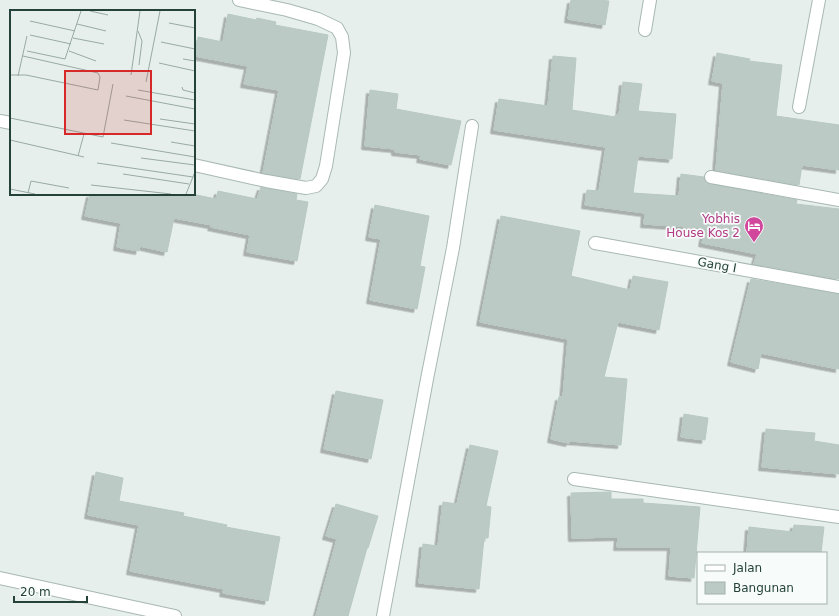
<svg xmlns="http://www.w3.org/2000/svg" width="839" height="616" font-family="'DejaVu Sans',sans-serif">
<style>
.building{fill:#bbcac4;stroke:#b8c9c2;filter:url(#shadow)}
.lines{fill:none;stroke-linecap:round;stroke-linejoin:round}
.minor-casing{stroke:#a8b8b2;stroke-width:14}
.minor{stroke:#fff;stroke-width:12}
.labels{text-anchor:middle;stroke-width:3.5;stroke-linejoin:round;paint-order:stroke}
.hotel-label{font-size:12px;fill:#b23c85;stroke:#f7fbf9;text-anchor:end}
.street-label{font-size:12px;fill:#24423a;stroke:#f7fbf9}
.inset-road{fill:none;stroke:#98aaa4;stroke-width:1}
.view{fill:#d62828;fill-opacity:0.15;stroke:#d62828;stroke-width:2}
.inset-edge{fill:none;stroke:#24423a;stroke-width:2}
</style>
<defs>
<filter id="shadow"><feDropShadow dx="-3.5" dy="3.5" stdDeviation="0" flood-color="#0004"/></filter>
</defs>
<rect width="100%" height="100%" fill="#e6efeb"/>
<!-- building -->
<g class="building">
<polygon points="571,0 599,0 609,1 605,25 568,19"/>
<polygon points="228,14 256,20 257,18 276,22 275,25 328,35 300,179 263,173 279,90 244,84 248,66 195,56 198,37 223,42"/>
<polygon points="717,53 750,59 749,61 782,65 776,116 839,125 839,170 802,165 799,185 716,170 723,83 712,81"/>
<polygon points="553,56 576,58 572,110 615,117 615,115 619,115 623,82 642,84 638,111 676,114 672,159 638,156 633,193 679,196 681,174 704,177 706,182 710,184 797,200 796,204 839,209 839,279 754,264 757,254 702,243 705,228 644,224 645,213 585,205 587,190 599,191 606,147 494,130 499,99 548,106"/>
<polygon points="370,90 398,94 396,109 461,121 451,165 420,159 421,155 395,152 395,149 365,146"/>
<polygon points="261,187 297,194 296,200 308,202 297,261 247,252 250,235 211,227 212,225 174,218 167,252 140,246 139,251 117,247 121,223 85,216 90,194 192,194 216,199 218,191 257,199"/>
<polygon points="375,205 429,216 420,266 425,267 417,309 370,300 381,239 369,237"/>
<polygon points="501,216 580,231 571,276 630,290 633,276 668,282 659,330 618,322 604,377 627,379 621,445 570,441 569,443 551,439 559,397 563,397 568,339 480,322"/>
<polygon points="751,279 839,294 839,369 823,366 761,353 758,369 731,362"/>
<polygon points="336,391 383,400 371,459 324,449"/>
<polygon points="684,414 708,418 705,440 681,437"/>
<polygon points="766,429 815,433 814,441 839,445 839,474 762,467"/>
<polygon points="470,445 498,451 486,506 491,507 488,538 484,538 479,589 419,583 423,544 438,546 443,502 457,504"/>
<polygon points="96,472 123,478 119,501 184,513 183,516 227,525 226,527 280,537 268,601 223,593 224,589 130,571 139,525 88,515"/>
<polygon points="611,492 611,499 643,499 643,503 700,507 694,578 669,576 671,547 617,547 618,537 572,538 571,493"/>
<polygon points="336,504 378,516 368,548 367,548 348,616 316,616 337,539 326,536"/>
<polygon points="794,525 824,527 821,553 747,553 749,527 793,532"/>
</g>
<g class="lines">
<!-- minor casing -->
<g class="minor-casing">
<g id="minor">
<polyline points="645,30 650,0"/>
<polyline points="799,107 819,0"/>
<polyline points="0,121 11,123"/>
<polyline points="194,165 266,181 306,188 316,186 322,179 326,166 344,53 342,37 337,28 318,19 287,10 239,0"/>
<polyline points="711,177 839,200"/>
<polyline points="595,243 839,287"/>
<polyline points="574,479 839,517"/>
<polyline points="0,578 175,616"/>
<polyline points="383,616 427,379 453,248 472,126"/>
</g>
</g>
<!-- minor -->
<use href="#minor" class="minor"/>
</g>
<!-- icons -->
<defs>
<g id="hotel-pin" transform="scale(1)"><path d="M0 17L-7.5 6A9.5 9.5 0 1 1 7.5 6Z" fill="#d1479c" stroke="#f7fbf9"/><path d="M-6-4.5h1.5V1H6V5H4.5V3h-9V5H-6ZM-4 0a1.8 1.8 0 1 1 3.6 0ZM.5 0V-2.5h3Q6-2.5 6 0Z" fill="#fff"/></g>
</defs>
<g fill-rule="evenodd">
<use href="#hotel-pin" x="754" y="226"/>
</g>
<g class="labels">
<!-- hotel labels -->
<g class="hotel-label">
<text x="740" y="223">Yobhis<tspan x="740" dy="14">House Kos 2</tspan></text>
</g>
<!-- street labels -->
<g class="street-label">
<text transform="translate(717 265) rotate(10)" y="4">Gang I</text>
</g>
</g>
<!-- overview -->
<g transform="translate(10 10)">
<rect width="185" height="185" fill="#e6efeb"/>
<path class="inset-road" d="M80 1 98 5M20 11 65 21M159 13 185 18M67 14 96 21M128 21 132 31 129 55M20 25 61 34M63 28 94 34M151 32 185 39M17 41 55 49 71 1M59 41 86 51M173 49 185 51M149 53 185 61M0 65H16L88 80 90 67 88 63 13 46M121 65 130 1M8 66 17 26M136 72 150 1M172 77 173 80 185 83M128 80 185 90M116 86 185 99M0 108 93 127 103 74M150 109 185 114M114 110 185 121M0 130 74 147M161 132 185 136M101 133 185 147M68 146 74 124M131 148 185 155M87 153 183 167M113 164 179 174M81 175 161 184M0 179 25 184M18 183 21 171 59 178M176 184 185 162"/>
<path class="view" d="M55 61H141V124H55Z"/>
<rect width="185" height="185" class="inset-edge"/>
</g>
<!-- legend -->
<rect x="697" y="552" width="130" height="52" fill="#f7fbf9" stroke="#a3b1ad"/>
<rect x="705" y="565" width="20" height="6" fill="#ffffff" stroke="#a3b1ad"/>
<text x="733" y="572" font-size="12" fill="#24423a">Jalan</text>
<rect x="705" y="582" width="20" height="12" fill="#bbcac4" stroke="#a3b1ad"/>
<text x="733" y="592" font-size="12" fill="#24423a">Bangunan</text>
<!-- scale -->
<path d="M14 596v6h73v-6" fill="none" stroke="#24423a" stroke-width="2"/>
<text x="20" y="596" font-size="12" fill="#24423a" stroke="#f7fbf9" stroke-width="3" paint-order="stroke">20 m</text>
</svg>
